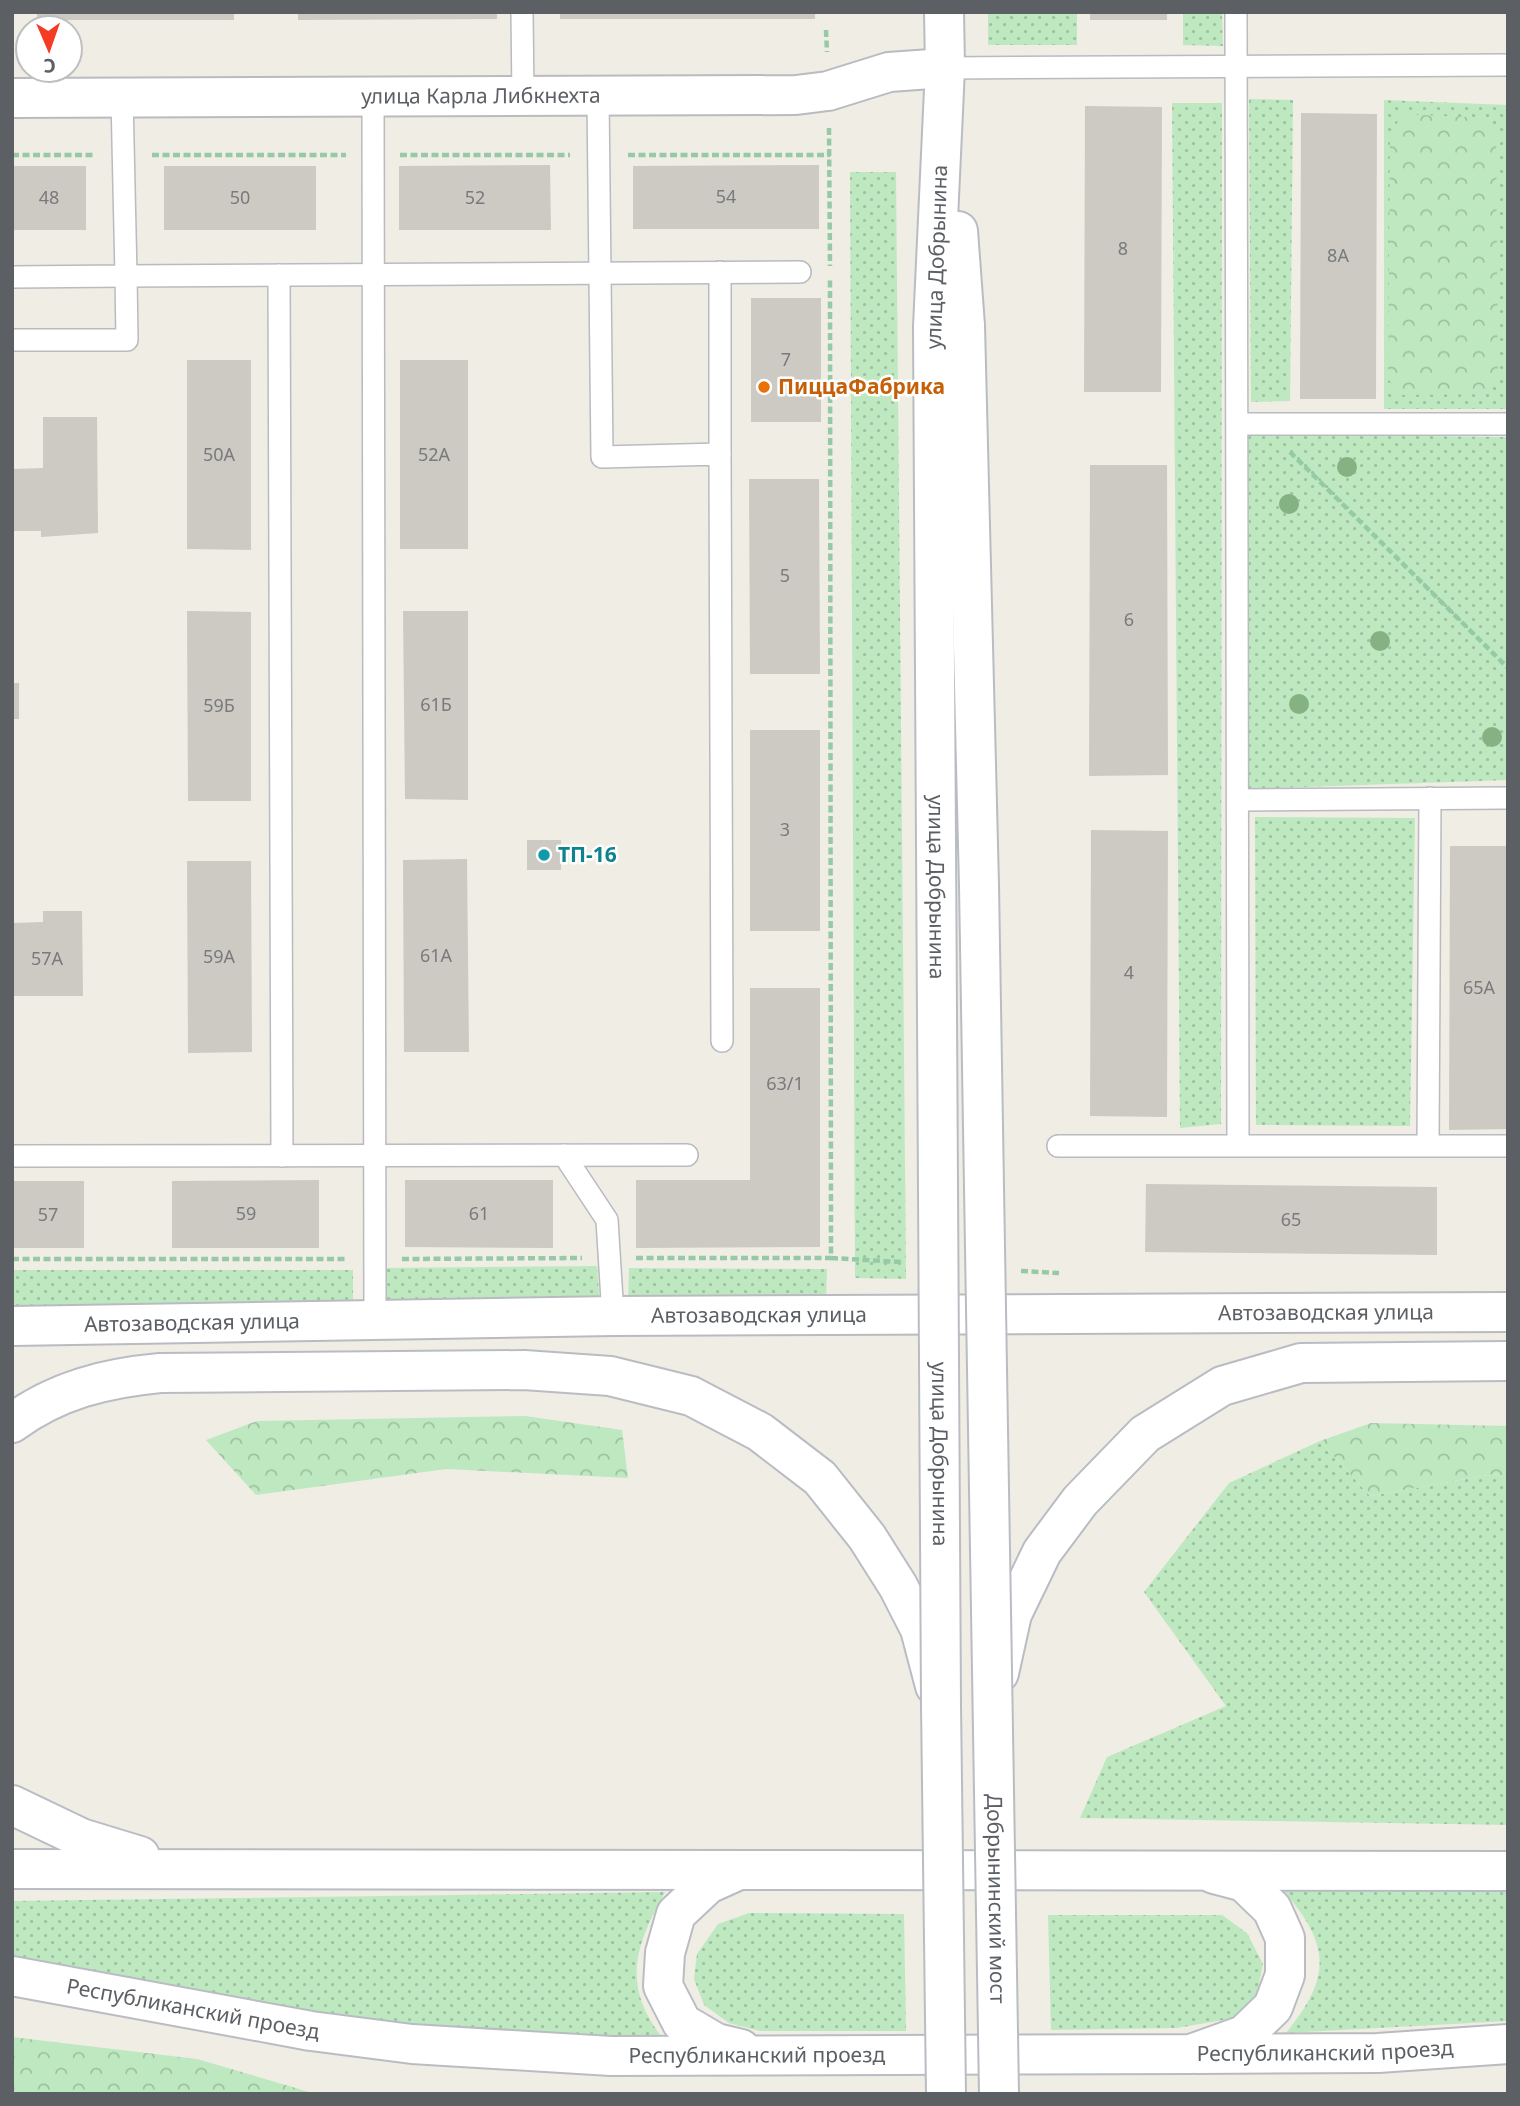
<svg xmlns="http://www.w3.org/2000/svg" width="1520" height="2106" font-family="'Noto Sans',sans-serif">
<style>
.grass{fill:url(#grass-dots)}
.forest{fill:url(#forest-crowns)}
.building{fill:#cccac3}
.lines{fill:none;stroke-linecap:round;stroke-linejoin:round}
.service-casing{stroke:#b9bbc1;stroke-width:24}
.minor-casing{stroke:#b9bbc1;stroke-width:42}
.tertiary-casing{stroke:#b9bbc1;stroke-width:42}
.secondary-casing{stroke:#b9bdc3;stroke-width:42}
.path{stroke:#96caa7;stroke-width:4.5;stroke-dasharray:7 3.5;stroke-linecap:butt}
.service{stroke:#fff;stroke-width:21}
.minor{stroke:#fff;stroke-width:38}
.tertiary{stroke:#fff;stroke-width:38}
.secondary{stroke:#fff;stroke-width:38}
.secondary-bridge-casing{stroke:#b9bdc3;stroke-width:42;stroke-linecap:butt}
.secondary-bridge{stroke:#fff;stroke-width:38}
.tree{fill:#85b283}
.food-dot{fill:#e8710a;stroke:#fff;stroke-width:2.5}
.culture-dot{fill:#0f9aa8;stroke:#fff;stroke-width:2.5}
.labels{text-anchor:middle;stroke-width:5;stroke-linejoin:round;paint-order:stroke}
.number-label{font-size:18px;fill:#787a7c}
.street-label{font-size:21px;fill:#5c6065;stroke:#fff}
.food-label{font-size:21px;font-weight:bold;fill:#c56008;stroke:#fff;text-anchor:start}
.culture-label{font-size:21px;font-weight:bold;fill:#0d838f;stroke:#fff;text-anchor:start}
</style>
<defs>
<pattern id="grass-dots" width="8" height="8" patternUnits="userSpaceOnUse" patternTransform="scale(1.75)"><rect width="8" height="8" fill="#bee9c0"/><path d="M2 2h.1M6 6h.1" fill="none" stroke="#9ec0a0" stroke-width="1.8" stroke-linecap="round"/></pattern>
<pattern id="forest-crowns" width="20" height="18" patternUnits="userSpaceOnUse" patternTransform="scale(1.75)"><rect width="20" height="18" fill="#bee9c0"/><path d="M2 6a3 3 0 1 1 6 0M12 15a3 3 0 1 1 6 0" fill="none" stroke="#9ec0a0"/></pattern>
</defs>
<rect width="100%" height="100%" fill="#efede4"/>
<!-- grass -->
<g class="grass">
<rect x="988" y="12" width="89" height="33"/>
<polygon points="1183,12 1222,12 1223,46 1183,45"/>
<polygon points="1249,99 1293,100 1290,401 1251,402"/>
<polygon points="1384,100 1508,105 1508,409 1384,409"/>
<polygon points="1172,103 1222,103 1221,1124 1180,1128"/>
<polygon points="850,172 896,172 906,1279 855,1278"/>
<polygon points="1248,434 1508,437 1508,780 1249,789"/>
<polygon points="1255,817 1415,818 1410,1126 1256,1125"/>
<polygon points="597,1266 600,1306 385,1311 382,1268"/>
<polygon points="629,1268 827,1269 826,1301 628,1303"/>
<polygon points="12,1270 353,1270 353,1312 12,1317"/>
<polygon points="1320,1441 1370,1496 1494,1474 1508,1477 1508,1825 1080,1818 1107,1757 1226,1706 1144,1592 1229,1483"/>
<path d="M1282 1889 1508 1892V2021L1286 2033C1333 1976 1330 1944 1282 1889Z"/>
<path d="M665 1892C634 1948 621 1987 665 2041L319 2019 12 1959V1901Z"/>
<polygon points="749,1913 904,1914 906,2031 760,2031 729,2023 704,2005 694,1979 697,1954 718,1924"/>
<polygon points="1048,1915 1222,1915 1247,1933 1263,1964 1256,1998 1235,2018 1177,2028 1051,2030"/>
</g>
<!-- forest -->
<g class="forest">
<polygon points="1402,114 1484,118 1496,131 1498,377 1483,394 1398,395 1388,378 1390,136"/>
<polygon points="525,1416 622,1430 628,1478 446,1469 256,1495 206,1440 257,1421"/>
<polygon points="1371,1423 1508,1426 1508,1477 1494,1474 1370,1496 1320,1441"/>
<polygon points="12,2037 197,2059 316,2094 12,2094"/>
</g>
<!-- building -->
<g class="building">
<rect x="37" y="12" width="197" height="8"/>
<polygon points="298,12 497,12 497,19 298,20"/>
<rect x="560" y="12" width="255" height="7"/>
<rect x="1090" y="12" width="77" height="8"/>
<polygon points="1085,106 1162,107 1161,392 1084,392"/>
<polygon points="1301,113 1377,114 1376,399 1300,399"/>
<polygon points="550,165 551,230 399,230 399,166"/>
<polygon points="819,165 819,229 633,229 633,166"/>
<rect x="12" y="166" width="74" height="64"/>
<rect x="164" y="166" width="152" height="64"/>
<rect x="751" y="298" width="70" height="124"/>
<polygon points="187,360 251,360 251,550 187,549"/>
<rect x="400" y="360" width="68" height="189"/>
<polygon points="43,417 97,417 98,533 41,537 41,531 12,531 12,469 43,468"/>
<polygon points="1090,465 1167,465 1168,775 1089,776"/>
<polygon points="749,479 819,479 820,674 750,674"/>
<polygon points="187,611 251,612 251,801 188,801"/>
<polygon points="403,611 468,611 468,800 405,799"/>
<rect x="12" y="683" width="7" height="36"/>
<rect x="750" y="730" width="70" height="201"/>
<polygon points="1091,830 1168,831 1167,1117 1090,1116"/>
<rect x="527" y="840" width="34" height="30"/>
<polygon points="1450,846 1508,846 1508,1129 1449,1130"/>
<polygon points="467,859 469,1052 404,1052 403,860"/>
<polygon points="187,861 251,861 252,1052 188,1053"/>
<polygon points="43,911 82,911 83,996 12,996 12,923 43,922"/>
<polygon points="750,988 820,988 820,1247 636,1248 636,1180 750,1180"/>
<polygon points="319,1180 319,1248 172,1248 172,1181"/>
<polygon points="405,1180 553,1180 553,1248 405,1247"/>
<rect x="12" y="1181" width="72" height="67"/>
<polygon points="1146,1184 1437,1187 1437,1255 1145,1252"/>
</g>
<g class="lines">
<!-- service casing -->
<g class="service-casing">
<g id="service">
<polyline points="522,12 523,97"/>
<polyline points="1236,12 1238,1144"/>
<polyline points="945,68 1508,65"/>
<polyline points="373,97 375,1320"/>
<polyline points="598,97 602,457 720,454 722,1041"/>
<polyline points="279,275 282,1156"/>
<polyline points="12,277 126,276 122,97"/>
<polyline points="12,340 127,340 126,276 800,272"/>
<polyline points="1237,424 1508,424"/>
<polyline points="720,454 720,272"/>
<polyline points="1238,800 1508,798"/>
<polyline points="1428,1145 1430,798"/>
<polyline points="1058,1146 1508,1146"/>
<polyline points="564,1155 607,1220 613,1316"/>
<polyline points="12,1156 687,1155"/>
</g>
</g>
<!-- minor casing -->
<g class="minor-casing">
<g id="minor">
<path id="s1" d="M12 98 796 95 828 91 889 72 945 68"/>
<path id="s2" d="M12 1326 613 1316 1508 1312"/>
</g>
</g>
<!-- tertiary casing -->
<g class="tertiary-casing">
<g id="tertiary">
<path id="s3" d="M1197 2054 1378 2053 1508 2044"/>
</g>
</g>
<!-- secondary casing -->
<g class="secondary-casing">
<g id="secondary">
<polyline points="958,231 965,326"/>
<polyline points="933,327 945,68 944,12"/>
<path d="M12 1423C57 1390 106 1378 160 1373L524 1370 610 1376 691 1396 760 1432 820 1478 867 1537 898 1586 920 1629 935 1686"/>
<polyline points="999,1673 1012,1614 1042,1552 1080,1501 1145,1434 1222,1386 1301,1363 1508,1361"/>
<polyline points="12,1805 81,1838 140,1856"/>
<polyline points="12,1869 1508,1871"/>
<polyline points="739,1870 708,1884 676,1914 665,1953 663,1986 682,2023 716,2043 741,2049"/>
<path id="s4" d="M12 1976 311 2031 412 2044 611 2056 1191 2054 1244 2035 1273 2007 1285 1975V1938L1272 1909 1244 1882 1214 1874"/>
</g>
</g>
<!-- path -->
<g class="path">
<polyline points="826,30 827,52"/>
<polyline points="829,128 830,266"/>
<polyline points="12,155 94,155"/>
<polyline points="152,155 346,155"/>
<polyline points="400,155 570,155"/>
<polyline points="628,155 830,155"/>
<polyline points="1290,452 1508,668"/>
<polyline points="636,1258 831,1258 830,278"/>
<polyline points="831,1258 901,1262"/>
<polyline points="12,1259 347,1259"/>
<polyline points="402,1259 582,1258"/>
<polyline points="1021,1271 1059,1273"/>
</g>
<!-- service -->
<use href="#service" class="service"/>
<!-- minor -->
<use href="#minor" class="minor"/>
<!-- tertiary -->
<use href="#tertiary" class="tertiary"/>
<!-- secondary -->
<use href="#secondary" class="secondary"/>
<!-- secondary-bridge casing -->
<g class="secondary-bridge-casing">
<g id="secondary-bridge">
<path id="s5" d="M965 326 979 885 999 2094"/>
<path id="s6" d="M933 327 941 1705 946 2094"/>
</g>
</g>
<!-- secondary-bridge -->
<use href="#secondary-bridge" class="secondary-bridge"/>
</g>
<!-- trees -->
<g class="tree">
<circle cx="1347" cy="467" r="10"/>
<circle cx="1289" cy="504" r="10"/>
<circle cx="1380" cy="641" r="10"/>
<circle cx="1299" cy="704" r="10"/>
<circle cx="1492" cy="737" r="10"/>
</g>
<!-- markers -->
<circle class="food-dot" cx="764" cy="387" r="7"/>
<circle class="culture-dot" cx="544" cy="855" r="7"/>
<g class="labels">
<!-- number labels -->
<g class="number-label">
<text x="726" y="203">54</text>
<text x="49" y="204">48</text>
<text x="240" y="204">50</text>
<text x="475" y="204">52</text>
<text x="1123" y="255">8</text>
<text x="1338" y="262">8А</text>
<text x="786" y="366">7</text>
<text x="219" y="461">50А</text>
<text x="434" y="461">52А</text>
<text x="785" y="582">5</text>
<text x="1129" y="626">6</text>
<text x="436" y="711">61Б</text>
<text x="219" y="712">59Б</text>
<text x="785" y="836">3</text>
<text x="436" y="962">61А</text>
<text x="219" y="963">59А</text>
<text x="47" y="965">57А</text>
<text x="1129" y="979">4</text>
<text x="1479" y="994">65А</text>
<text x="785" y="1090">63/1</text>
<text x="246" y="1220">59</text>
<text x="479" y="1220">61</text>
<text x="48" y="1221">57</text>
<text x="1291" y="1226">65</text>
</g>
<!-- street labels -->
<g class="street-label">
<text dy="7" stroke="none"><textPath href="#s1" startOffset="469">улица Карла Либкнехта</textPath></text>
<text transform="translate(937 257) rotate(-88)" y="7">улица Добрынина</text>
<text dy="7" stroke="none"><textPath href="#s6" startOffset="560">улица Добрынина</textPath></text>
<text dy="7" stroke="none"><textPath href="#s2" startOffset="1314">Автозаводская улица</textPath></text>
<text dy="7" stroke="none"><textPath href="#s2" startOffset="747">Автозаводская улица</textPath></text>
<text dy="7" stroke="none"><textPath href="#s2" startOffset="180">Автозаводская улица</textPath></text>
<text dy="7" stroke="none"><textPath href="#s6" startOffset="1127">улица Добрынина</textPath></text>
<text dy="7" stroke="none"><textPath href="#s5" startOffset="1573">Добрынинский мост</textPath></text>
<text dy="7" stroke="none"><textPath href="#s4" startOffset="184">Республиканский проезд</textPath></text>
<text dy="7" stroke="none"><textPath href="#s3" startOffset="128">Республиканский проезд</textPath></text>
<text dy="7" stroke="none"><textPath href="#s4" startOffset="751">Республиканский проезд</textPath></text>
</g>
<!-- food labels -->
<g class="food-label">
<text x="778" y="394">ПиццаФабрика</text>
</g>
<!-- culture labels -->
<g class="culture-label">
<text x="558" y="862">ТП-16</text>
</g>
</g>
<!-- border -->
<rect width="1520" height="2106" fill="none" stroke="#5c6065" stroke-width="28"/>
<!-- north arrow -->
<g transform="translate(49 49) rotate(178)"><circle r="33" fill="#ffffff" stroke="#bebfc1" stroke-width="2"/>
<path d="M0-5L12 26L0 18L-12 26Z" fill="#f53b24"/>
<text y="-10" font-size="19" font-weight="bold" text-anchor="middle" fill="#5c6065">С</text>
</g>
</svg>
